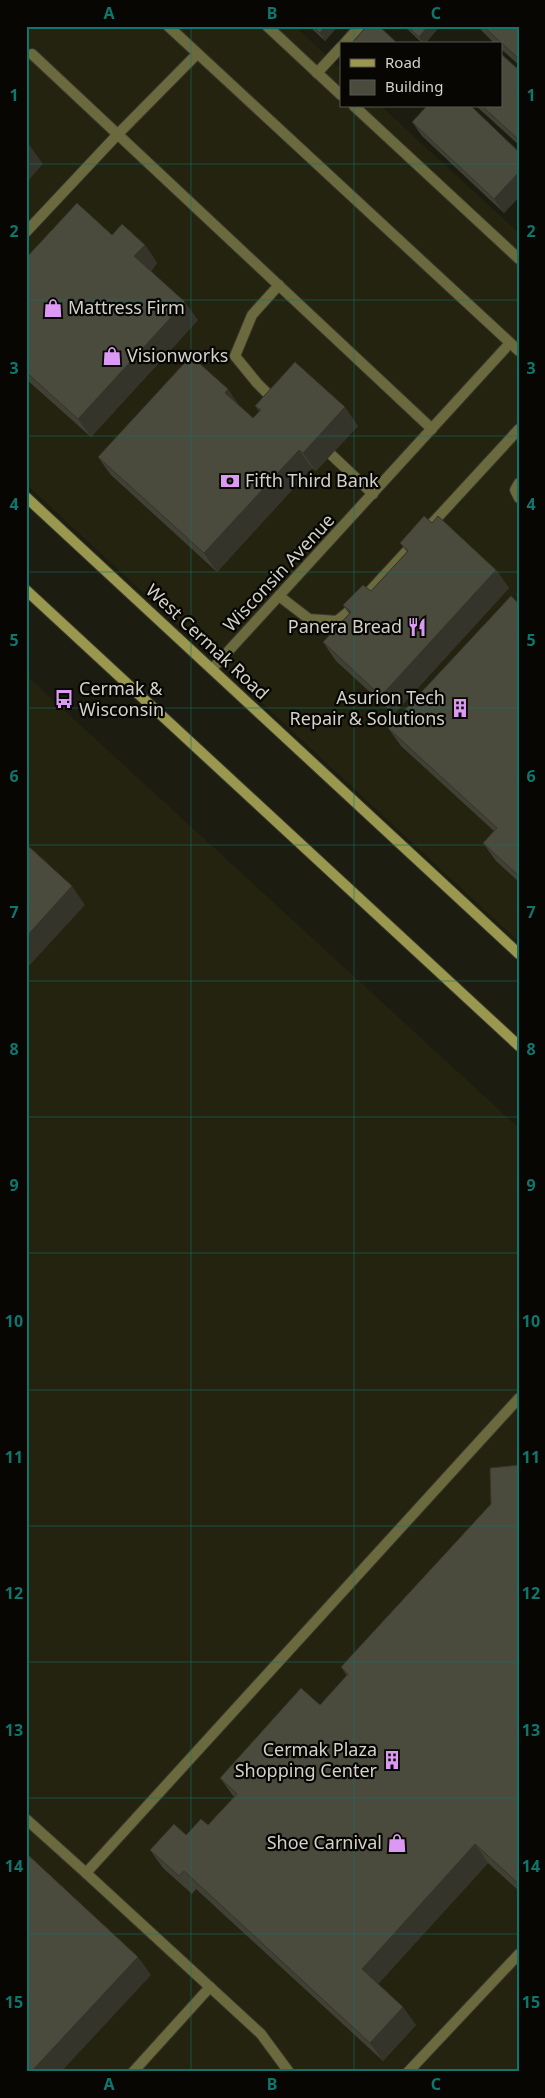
<svg xmlns="http://www.w3.org/2000/svg" width="545" height="2098" font-family="'Noto Sans',sans-serif">
<style>
.built{fill:#23230f}
.lines{fill:none;stroke-linecap:round;stroke-linejoin:round}
.lane-casing{stroke:#39392e;stroke-width:12}
.street-casing{stroke:#39392e;stroke-width:12}
.secondary-casing{stroke:#39392e;stroke-width:12}
.lane{stroke:#6b6a3e;stroke-width:10}
.street{stroke:#6b6a3e;stroke-width:10}
.secondary{stroke:#9a974e;stroke-width:10}
.wall{fill:#404034}
.shaded-wall{fill:#34342b}
.building{fill:#4b4b3d;stroke:#34342b}
.grid{fill:none;stroke:#0f766e;stroke-width:1;stroke-opacity:0.55}
.labels{text-anchor:middle;stroke-width:4.5;stroke-linejoin:round;paint-order:stroke}
.poi-label{font-size:18px;fill:#d2d2ca;stroke:#070603;text-anchor:start}
.street-label{font-size:18px;fill:#d2d2ca;stroke:#070603}
.neatline{fill:none;stroke:#0f766e;stroke-width:2}
.grid-label{font-size:16px;text-anchor:middle;font-weight:bold;fill:#0f766e}
</style>
<rect width="100%" height="100%" fill="#1c1c10"/>
<!-- built -->
<g class="built">
<polygon points="26,26 295,26 341,69 341,106 381,106 519,233 519,942 26,484"/>
<polygon points="26,675 519,1128 519,2072 26,2072"/>
</g>
<g class="lines">
<!-- lane casing -->
<g class="lane-casing">
<g id="lane">
<polyline points="168,26 519,351"/>
<polyline points="267,26 341,95"/>
<polyline points="344,44 360,26"/>
<polyline points="32,54 432,429"/>
<polyline points="317,73 341,47"/>
<polyline points="354,106 519,259"/>
<polyline points="26,232 118,134 197,54"/>
<polyline points="276,402 257,383 235,356 252,315 279,285"/>
<polyline points="322,446 373,494"/>
<polyline points="519,483 515,490 519,498"/>
<polyline points="279,596 309,619 337,621 358,604 519,429"/>
<polyline points="26,1819 86,1873 519,1398"/>
<polyline points="86,1873 261,2034 289,2072"/>
<polyline points="133,2072 210,1987"/>
<polyline points="408,2072 519,1954"/>
</g>
</g>
<!-- street casing -->
<g class="street-casing">
<polyline id="street" points="212,669 510,343"/>
</g>
<!-- secondary casing -->
<g class="secondary-casing">
<g id="secondary">
<polyline points="26,497 519,954"/>
<polyline points="26,590 519,1046"/>
</g>
</g>
<!-- lane -->
<use href="#lane" class="lane"/>
<!-- street -->
<use href="#street" class="street"/>
<!-- secondary -->
<use href="#secondary" class="secondary"/>
</g>
<!-- wall -->
<g class="wall">
<polygon points="309,26 338,26 325,41"/>
<polygon points="404,26 440,26 425,44 423,44"/>
<polygon points="478,26 519,26 519,65 501,49 501,44 495,44 481,30"/>
<polygon points="519,70 519,145 476,106 501,106"/>
<polygon points="412,122 519,152 519,197 504,213 422,136"/>
<polygon points="112,235 145,245 157,263 151,271 198,320 91,437 26,379 26,258"/>
<polygon points="240,406 253,418 259,411 255,406 358,426 316,471 312,468 217,572 111,475 98,457"/>
<polygon points="432,523 496,570 509,588 394,714 336,661 323,642 349,614 343,605 371,591 407,552 400,543"/>
<polygon points="519,604 519,882 496,861 483,843 494,831 401,746 388,728"/>
<polygon points="519,1465 519,1891 488,1863 378,1984 416,2025 383,2061 196,1889 192,1894 163,1868 150,1850 208,1825 234,1797 220,1778 320,1705 347,1676 341,1667 491,1504"/>
</g>
<!-- shaded-wall -->
<g class="shaded-wall">
<polygon points="325,26 338,26 325,41 320,33"/>
<polygon points="428,26 440,26 425,44 424,44 419,37"/>
<polygon points="30,146 43,164 26,183 26,150"/>
<polygon points="519,172 519,197 504,213 494,199"/>
<polygon points="145,245 157,263 147,274 134,256"/>
<polygon points="185,302 198,320 91,437 78,419"/>
<polygon points="228,389 241,408 225,393"/>
<polygon points="345,407 358,426 316,471 303,453"/>
<polygon points="299,450 312,468 217,572 204,553"/>
<polygon points="496,570 509,588 394,714 381,696"/>
<polygon points="72,886 85,905 26,969 26,937"/>
<polygon points="475,1844 488,1863 375,1987 362,1969"/>
<polygon points="138,1957 151,1975 61,2072 31,2072"/>
<polygon points="403,2007 416,2025 383,2061 370,2043"/>
</g>
<!-- building -->
<g class="building">
<polygon points="312,26 325,26 320,33"/>
<polygon points="367,26 379,26 398,44 351,44"/>
<polygon points="407,26 428,26 419,37"/>
<polygon points="483,26 519,26 519,59"/>
<polygon points="501,54 519,70 519,140 482,106 501,106"/>
<polygon points="427,106 471,106 519,152 519,172 494,199 412,122"/>
<polygon points="26,143 30,146 26,150"/>
<polygon points="77,203 112,235 122,224 145,245 134,256 185,302 78,419 26,372 26,258"/>
<polygon points="191,356 228,389 225,393 253,418 261,410 255,406 295,362 345,407 303,453 299,450 204,553 98,457"/>
<polygon points="424,516 432,523 438,516 496,570 381,696 323,642 351,612 343,605 363,585 371,591 408,551 400,543"/>
<polygon points="511,596 519,604 519,876 483,843 497,828 388,728"/>
<polygon points="26,844 72,886 26,937"/>
<polygon points="519,1465 519,1884 475,1844 362,1969 403,2007 370,2043 184,1871 179,1876 150,1850 174,1824 186,1835 201,1819 208,1825 237,1794 220,1778 301,1688 320,1705 348,1674 341,1667 491,1504 490,1468"/>
<polygon points="26,1853 138,1957 31,2072 26,2072"/>
</g>
<!-- grid -->
<path class="grid" d="M191 26V2072M354 26V44M354 106V2072M26 164H519M26 300H519M26 436H519M26 572H519M26 708H519M26 845H519M26 981H519M26 1117H519M26 1253H519M26 1390H519M26 1526H519M26 1662H519M26 1798H519M26 1934H519"/>
<!-- icons -->
<defs>
<g id="shop-bare" transform="scale(1.5)"><path d="M-5-2.5h2.3a2.7 3.5 0 0 1 5.4 0H5L5.5 6h-11ZM-1.5-2.5h3a1.5 2.3 0 0 0-3 0Z" fill="#dc99f4" stroke="#070603" stroke-width="2.5" paint-order="stroke"/></g>
<g id="bank-bare" transform="scale(1.5)"><path d="M-6-4H6V4H-6ZM0-2.3a2.3 2.3 0 1 0 0 4.6a2.3 2.3 0 1 0 0-4.6Z" fill="#dc99f4" stroke="#070603" stroke-width="2.5" paint-order="stroke"/></g>
<g id="restaurant-bare" transform="scale(1.5)"><path d="M-5-6h1v4h1v-4h1v4h1v-4h1v5L-1.5 .5V6h-2V.5L-5-1ZM5-6V6H3V1.5H1.5Q1.5-4 5-6Z" fill="#dc99f4" stroke="#070603" stroke-width="2.5" paint-order="stroke"/></g>
<g id="bus-bare" transform="scale(1.5)"><path d="M-5-6H5V4H4V6H2V4H-2V6H-4V4H-5ZM-3.5-4V0h7V-4ZM-3.5 1.2v1.5H-2V1.2ZM2 1.2v1.5H3.5V1.2Z" fill="#dc99f4" stroke="#070603" stroke-width="2.5" paint-order="stroke"/></g>
<g id="building-bare" transform="scale(1.5)"><path d="M-4-6H4V6H1V3H-1V6H-4ZM-2.5-4.3h1.7v1.8h-1.7ZM.8-4.3h1.7v1.8H.8ZM-2.5-1h1.7V.8h-1.7ZM.8-1h1.7V.8H.8Z" fill="#dc99f4" stroke="#070603" stroke-width="2.5" paint-order="stroke"/></g>
</defs>
<g fill-rule="evenodd">
<use href="#shop-bare" x="53" y="308"/>
<use href="#shop-bare" x="112" y="356"/>
<use href="#bank-bare" x="230" y="481"/>
<use href="#restaurant-bare" x="417" y="627"/>
<use href="#bus-bare" x="64" y="699"/>
<use href="#building-bare" x="460" y="708"/>
<use href="#building-bare" x="392" y="1760"/>
<use href="#shop-bare" x="397" y="1843"/>
</g>
<g class="labels">
<!-- poi labels -->
<g class="poi-label">
<text x="68" y="314">Mattress Firm</text>
<text x="127" y="362">Visionworks</text>
<text x="245" y="487">Fifth Third Bank</text>
<text x="402" y="633" text-anchor="end">Panera Bread</text>
<text x="79" y="695">Cermak &amp;<tspan x="79" dy="21">Wisconsin</tspan></text>
<text x="445" y="704" text-anchor="end">Asurion Tech<tspan x="445" dy="21">Repair &amp; Solutions</tspan></text>
<text x="377" y="1756" text-anchor="end">Cermak Plaza<tspan x="377" dy="21">Shopping Center</tspan></text>
<text x="382" y="1849" text-anchor="end">Shoe Carnival</text>
</g>
<!-- street labels -->
<g class="street-label">
<text transform="translate(279 573) rotate(-47)" y="6">Wisconsin Avenue</text>
<text transform="translate(207 642) rotate(43)" y="6">West Cermak Road</text>
</g>
</g>
<!-- border -->
<rect width="545" height="2098" fill="none" stroke="#070603" stroke-width="55"/>
<!-- legend -->
<rect x="340" y="42" width="162" height="65" fill="#070603" stroke="#585853"/>
<rect x="350" y="59" width="25" height="8" fill="#9a974e" stroke="#585853"/>
<text x="385" y="68" font-size="15" fill="#d2d2ca">Road</text>
<rect x="350" y="80" width="25" height="15" fill="#4b4b3d" stroke="#585853"/>
<text x="385" y="92" font-size="15" fill="#d2d2ca">Building</text>
<rect x="28" y="28" width="490" height="2042" class="neatline"/>
<g class="grid-label">
<text x="109" y="19">A</text>
<text x="272" y="19">B</text>
<text x="436" y="19">C</text>
<text x="14" y="101">1</text>
<text x="531" y="101">1</text>
<text x="14" y="237">2</text>
<text x="531" y="237">2</text>
<text x="14" y="374">3</text>
<text x="531" y="374">3</text>
<text x="14" y="510">4</text>
<text x="531" y="510">4</text>
<text x="14" y="646">5</text>
<text x="531" y="646">5</text>
<text x="14" y="782">6</text>
<text x="531" y="782">6</text>
<text x="14" y="918">7</text>
<text x="531" y="918">7</text>
<text x="14" y="1055">8</text>
<text x="531" y="1055">8</text>
<text x="14" y="1191">9</text>
<text x="531" y="1191">9</text>
<text x="14" y="1327">10</text>
<text x="531" y="1327">10</text>
<text x="14" y="1463">11</text>
<text x="531" y="1463">11</text>
<text x="14" y="1599">12</text>
<text x="531" y="1599">12</text>
<text x="14" y="1736">13</text>
<text x="531" y="1736">13</text>
<text x="14" y="1872">14</text>
<text x="531" y="1872">14</text>
<text x="14" y="2008">15</text>
<text x="531" y="2008">15</text>
<text x="109" y="2090">A</text>
<text x="272" y="2090">B</text>
<text x="436" y="2090">C</text>
</g>
</svg>
